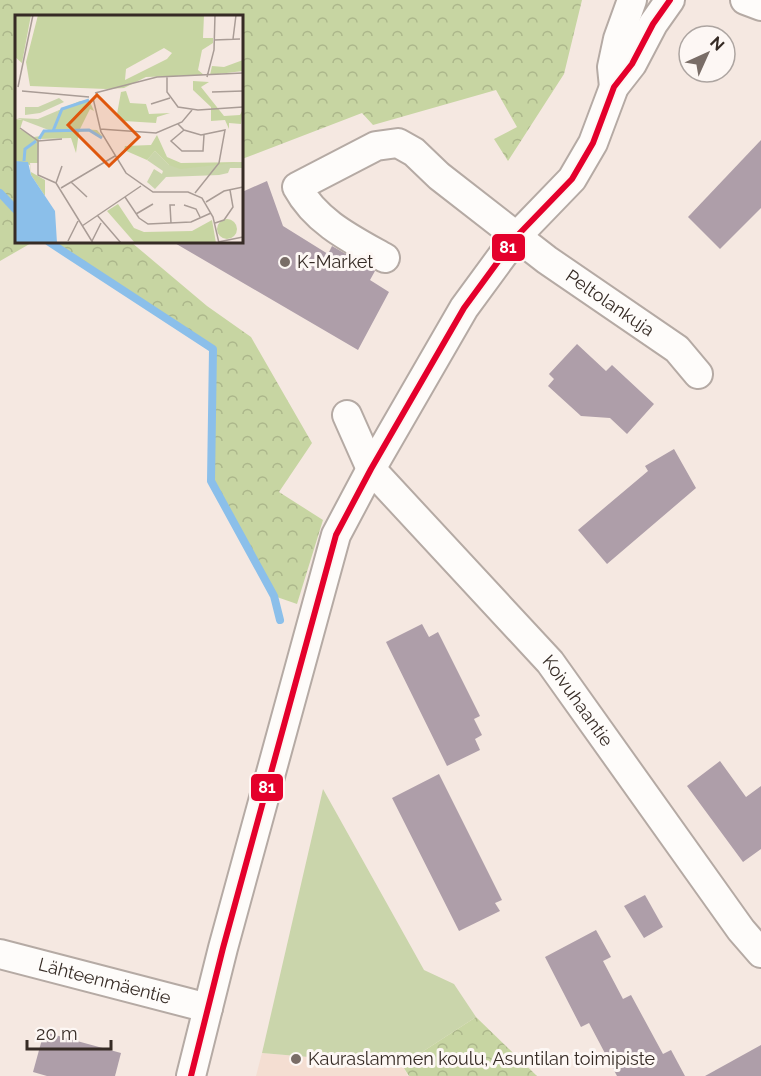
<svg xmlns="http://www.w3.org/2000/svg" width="761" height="1076" font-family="Raleway,sans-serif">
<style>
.built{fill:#f4ded2}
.grass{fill:#cad5ab}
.forest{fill:url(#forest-crowns)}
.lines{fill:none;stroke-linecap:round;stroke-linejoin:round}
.stream{stroke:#8bbfea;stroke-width:8}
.building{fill:#ae9ea9}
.minor-casing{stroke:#b5aaa4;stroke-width:32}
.minor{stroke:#fefcfa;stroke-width:28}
.bus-1-casing{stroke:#fdf7f4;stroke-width:10}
.bus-1{stroke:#e4002b;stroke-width:6}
.poi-dot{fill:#796d67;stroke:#fdf7f4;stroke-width:2}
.labels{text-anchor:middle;stroke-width:6;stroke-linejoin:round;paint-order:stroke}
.poi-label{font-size:18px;fill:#362b25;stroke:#fdf7f4;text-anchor:start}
.street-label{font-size:18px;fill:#362b25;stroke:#fdf7f4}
.inset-river{fill:none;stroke:#8bbfea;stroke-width:3}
.inset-road{fill:none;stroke:#a99c96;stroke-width:1.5}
.view{fill:#df570d;fill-opacity:0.15;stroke:#df570d;stroke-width:3}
.inset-edge{fill:none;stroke:#362b25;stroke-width:3}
.line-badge{stroke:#fdf7f4;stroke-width:2}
.badge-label{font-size:16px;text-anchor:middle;font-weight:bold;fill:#fff}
</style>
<defs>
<pattern id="forest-crowns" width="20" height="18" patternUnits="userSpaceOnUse" patternTransform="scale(1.5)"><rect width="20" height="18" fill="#c7d5a2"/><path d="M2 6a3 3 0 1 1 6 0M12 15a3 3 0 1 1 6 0" fill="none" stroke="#acb78b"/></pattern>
</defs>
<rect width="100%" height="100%" fill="#f5e8e1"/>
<!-- built -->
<polygon class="built" points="262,1053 402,1065 408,1076 256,1076"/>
<!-- grass -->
<polygon class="grass" points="323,789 424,970 454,984 476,1017 402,1065 262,1053"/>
<!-- forest -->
<g class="forest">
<polygon points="0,0 582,0 564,74 508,161 494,139 517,127 496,90 373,125 362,113 242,159 242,16 16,16 16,242 33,242 0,261"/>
<polygon points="49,242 131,242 207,306 251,337 312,443 279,492 323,520 297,604 274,596 211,481 212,349"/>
<polygon points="476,1017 537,1076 409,1076 402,1065"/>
</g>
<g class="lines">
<!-- stream -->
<g class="stream">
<polyline points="0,193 16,210"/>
<polyline points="49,242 213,349 211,481 274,596 280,620"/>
</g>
</g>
<!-- building -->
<g class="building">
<polygon points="761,140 761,208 720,249 688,217"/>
<polygon points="267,181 283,226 328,254 332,246 375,271 370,280 389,292 358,350 173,242 242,242 242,192"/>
<polygon points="577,344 606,371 612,365 654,404 627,434 610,418 581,416 548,386 554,379 549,374"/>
<polygon points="674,449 696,488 607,564 578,530 648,471 645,466"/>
<polygon points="422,624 429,637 438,632 480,716 474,719 482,735 475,739 480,750 447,766 386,642"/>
<polygon points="720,761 746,797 761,786 761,849 743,862 687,786"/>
<polygon points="439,774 502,900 495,903 500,911 459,931 392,798"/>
<polygon points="645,895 663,927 644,938 624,906"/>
<polygon points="596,930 611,957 603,961 623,999 631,995 663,1054 671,1050 685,1076 617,1076 589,1023 581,1027 545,957"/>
<polygon points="44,1032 121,1053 115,1076 47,1076 33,1072"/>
<polygon points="761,1045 761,1076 705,1076"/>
</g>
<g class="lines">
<!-- minor casing -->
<g class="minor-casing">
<g id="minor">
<polyline points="745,0 761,6"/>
<polyline points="614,87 612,67 618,39 632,0"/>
<path id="s1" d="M385 258C351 239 316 222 297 187L376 146 398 143 414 152 439 176 547 260 677 349 698 374"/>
<path id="s2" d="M347 415 371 469 550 662 741 930 761 953"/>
<path id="s3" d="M0 954 208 1008"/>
<polyline points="191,1076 223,948 336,535 371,469 464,308 516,237 572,179 593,143 614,87 632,64 653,24 670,0"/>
</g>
</g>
<!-- minor -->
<use href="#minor" class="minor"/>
<!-- bus-1 casing -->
<g class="bus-1-casing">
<polyline id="bus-1" points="191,1076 223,948 336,535 371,469 464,308 516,237 572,179 593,143 614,87 632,64 653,24 670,0"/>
</g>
<!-- bus-1 -->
<use href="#bus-1" class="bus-1"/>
</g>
<!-- markers -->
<g class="poi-dot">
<circle cx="285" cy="262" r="6"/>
<circle cx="296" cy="1059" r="6"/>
</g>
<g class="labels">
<!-- poi labels -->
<g class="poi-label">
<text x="297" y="268">K-Market</text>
<text x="308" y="1065">Kauraslammen koulu, Asuntilan toimipiste</text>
</g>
<!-- street labels -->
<g class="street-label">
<text dy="6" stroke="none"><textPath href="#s1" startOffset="492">Peltolankuja</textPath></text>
<text dy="6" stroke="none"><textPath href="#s2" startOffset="370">Koivuhaantie</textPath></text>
<text dy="6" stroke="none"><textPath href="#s3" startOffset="108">Lähteenmäentie</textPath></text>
</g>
</g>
<!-- overview -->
<g transform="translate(15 15)">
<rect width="228" height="228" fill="#f5e8e1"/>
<path d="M44 83 49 87 25 98 10 100V92H23ZM42 96 47 99 39 117 2 103 23 104ZM140 136 154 150 228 147V153H215L213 158 204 160 151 162 140 174 132 167 139 154 147 159 148 156 132 145Z" fill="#cad5ab"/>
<path d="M0 0H16L7 48 0 42ZM23 0H189L188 23H198V28L187 35 183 55 189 60 131 62 109 73 91 74 15 71 11 47ZM149 33 157 38 152 44 110 65 111 54ZM228 45V56L195 60 197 51 209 52ZM178 66 194 67 186 72 209 101 225 100 228 94 226 109 214 108V114L210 105 196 106V92L178 75ZM111 76 115 88 131 89 134 99 155 98 142 102 141 108 109 106 102 99 106 77ZM65 86 75 87 79 96 75 94 65 114 82 115 88 122 74 115 64 117 61 138 56 123 24 124 23 148H15L16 157 30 165V181L16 160 15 150 0 146V104L8 105 5 114 19 122 26 121 29 116H39L46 99 42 96ZM142 120 152 142 166 148 228 147 165 154 154 150 140 136 132 145 109 135 110 131 136 130ZM103 189 119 213 129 217 177 216 197 205 201 228H120L92 196ZM202 214a10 10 0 1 1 20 0a10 10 0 1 1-20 0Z" fill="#c7d5a2" fill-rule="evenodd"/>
<path d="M0 146 13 147 16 160 40 196 42 228H0Z" fill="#8bbfea"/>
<path class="inset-river" d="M38 116 47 94 74 85M24 124 29 116 74 115 87 123M9 146 10 134 21 126"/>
<path class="inset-road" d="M218 24 221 0M199 25 225 24M152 61V77L163 92 183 95 228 92M192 62 199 35 200 0M3 72 18 0M7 76 74 82M197 77 228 76M80 78 142 62 228 58M78 83 86 117 111 158 138 177H173L187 183 198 202 204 228M136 89 155 83M163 109 169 115 186 120 210 115 204 148 180 178M5 113 23 126V160L41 168M85 114 141 118 167 107 177 95M169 115 156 126 167 136H188L189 120M23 126 47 124M56 167 72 182M41 168 78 228M41 168 47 151M46 173 100 141M110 182 124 203 133 209 176 207 196 198M191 187 209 176 228 172M169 190 181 194 185 202M121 199 138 189M82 200 106 228M156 208 155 190H160M200 208 209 205 218 192 215 175M67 211 126 171M53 226 63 206M77 226 86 208M203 227 228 222"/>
<path class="view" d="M82 80 124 122 94 151 53 110Z"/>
<rect width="228" height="228" class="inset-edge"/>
</g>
<g class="line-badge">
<rect x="491" y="233" width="35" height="29" rx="6" fill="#e4002b"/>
<rect x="250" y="773" width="34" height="29" rx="6" fill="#e4002b"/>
</g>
<g class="badge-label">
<text x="508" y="253">81</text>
<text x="267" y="793">81</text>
</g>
<!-- north arrow -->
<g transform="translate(707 54) rotate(45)"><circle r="28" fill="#fdf7f4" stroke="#ada5a1" stroke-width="1.5"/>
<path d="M0-4.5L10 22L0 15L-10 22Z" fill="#796d67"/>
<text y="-9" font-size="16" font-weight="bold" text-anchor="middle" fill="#362b25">N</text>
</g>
<!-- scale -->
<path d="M27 1040v9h84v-9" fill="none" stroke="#362b25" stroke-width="3"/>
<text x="36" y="1040" font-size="18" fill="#362b25" stroke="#fdf7f4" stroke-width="4.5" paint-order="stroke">20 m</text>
</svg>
